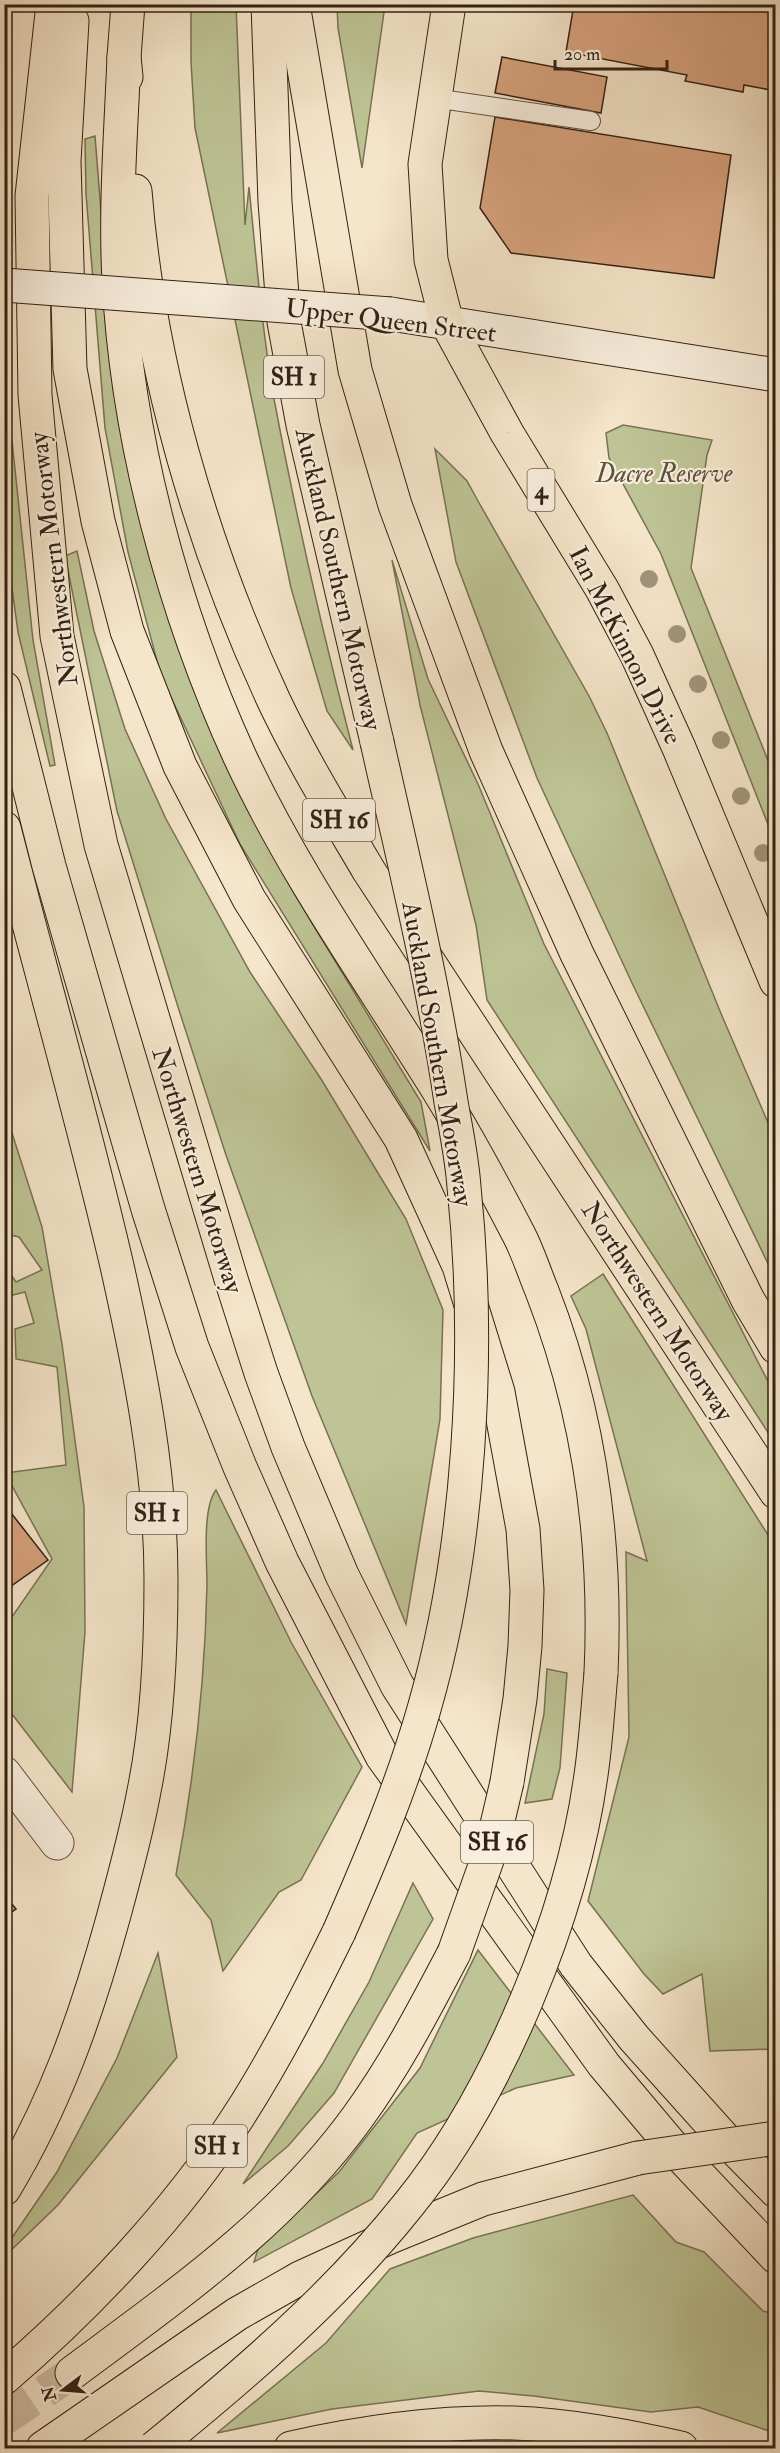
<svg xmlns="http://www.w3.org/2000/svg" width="780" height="2453" font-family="'IM FELL Double Pica',serif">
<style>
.green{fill:#bec495;stroke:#787254;stroke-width:1.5}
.building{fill:#d7a17d;stroke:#332113;stroke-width:1.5}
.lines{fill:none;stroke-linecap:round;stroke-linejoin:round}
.highway-tunnel{stroke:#cebea5;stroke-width:33;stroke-dasharray:33 16;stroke-linecap:butt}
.lane-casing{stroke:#645241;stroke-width:20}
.street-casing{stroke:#645241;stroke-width:35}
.secondary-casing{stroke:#332113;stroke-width:35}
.primary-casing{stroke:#332113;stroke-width:35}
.highway-casing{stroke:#332113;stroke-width:35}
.lane{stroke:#f8eedd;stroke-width:18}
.street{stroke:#f8eedd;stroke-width:33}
.secondary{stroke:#f8eedd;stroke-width:33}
.primary{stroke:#f5e5ca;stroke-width:33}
.highway{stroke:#f5e5ca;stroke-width:33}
.secondary-bridge-casing{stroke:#332113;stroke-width:35;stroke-linecap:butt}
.highway-bridge-casing{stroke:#332113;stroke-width:35;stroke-linecap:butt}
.secondary-bridge{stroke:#f8eedd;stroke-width:33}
.highway-bridge{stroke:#f5e5ca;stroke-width:33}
.tree{fill:#a1947b}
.labels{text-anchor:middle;stroke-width:4.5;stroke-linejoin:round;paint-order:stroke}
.shield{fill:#f8eedd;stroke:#6e5e50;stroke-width:1.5}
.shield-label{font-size:24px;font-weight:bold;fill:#332113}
.street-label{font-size:26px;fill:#332113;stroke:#f8eedd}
.park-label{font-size:26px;font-style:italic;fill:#5d523a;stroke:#f8eedd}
</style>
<rect width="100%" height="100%" fill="#f5e5ca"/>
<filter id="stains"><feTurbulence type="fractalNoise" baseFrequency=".00333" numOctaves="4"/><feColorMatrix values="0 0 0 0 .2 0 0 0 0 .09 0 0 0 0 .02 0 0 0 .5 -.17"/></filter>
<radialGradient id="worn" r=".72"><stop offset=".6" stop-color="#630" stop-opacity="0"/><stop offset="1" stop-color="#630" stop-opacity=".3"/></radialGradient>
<!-- green -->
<g class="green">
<path d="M191 5H236L245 225 249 187C256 257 262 329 274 399 296 517 323 634 353 750L327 711 291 588 195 128 191 62Z"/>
<polygon points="337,5 385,5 362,168 338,28"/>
<polygon points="95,136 115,388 251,815 312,923 421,1102 430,1151 240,844 161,676 128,552 105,428 86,194 85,139"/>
<polygon points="4,414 12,441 33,640 55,765 50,766 18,632 5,537"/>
<polygon points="623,425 712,440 707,455 691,568 775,778 775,842 661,554 609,458 606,433"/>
<polygon points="435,449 467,481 478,501 589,696 607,733 722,1016 775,1139 775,1278 632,983 537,778 456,562"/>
<polygon points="77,551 94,631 125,729 166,819 250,972 321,1079 406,1219 443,1310 440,1419 406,1624 312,1396 226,1155 178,1007 117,811 65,556"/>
<polygon points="392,560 428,679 478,784 544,944 775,1395 775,1443 487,1000 476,925 420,705"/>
<polygon points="4,1108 42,1227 62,1344 84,1507 85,1632 72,1792 5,1705 5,1627 52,1559 5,1473 66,1465 57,1367 16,1359 15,1329 34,1323 25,1292 5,1297 5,1266 16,1282 42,1270 19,1237 5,1234"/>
<polygon points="603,1274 775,1546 775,2049 710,2051 702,1974 663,1994 644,1974 588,1901 629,1737 626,1552 647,1561 586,1329 571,1296"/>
<path d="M216 1490 291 1642 362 1767 301 1880 279 1892 223 1971 211 1920 176 1875C194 1779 205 1683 207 1585 207 1561 202 1508 216 1490Z"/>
<polygon points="547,1669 567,1673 560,1768 552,1799 525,1803 544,1714"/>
<polygon points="413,1883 433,1919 334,2093 288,2146 243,2184 323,2063 369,1982"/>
<polygon points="478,1950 574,2075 516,2088 417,2133 372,2199 254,2262 258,2249 339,2172 420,2068"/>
<polygon points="158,1953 177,2057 58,2205 5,2256 5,2248 57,2172 117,2058"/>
<polygon points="633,2195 676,2242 704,2252 763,2311 775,2314 775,2433 698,2407 651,2412 534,2396 479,2391 332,2409 217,2433 326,2343 390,2269 473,2238"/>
</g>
<!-- building -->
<g class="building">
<polygon points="574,4 776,4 776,91 744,85 743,92 685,81 687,75 566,52"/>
<polygon points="502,57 607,77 601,113 495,93"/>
<polygon points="495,117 731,155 714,278 511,253 480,208"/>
<polygon points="4,1504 48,1560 4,1591"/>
<polygon points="4,1894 16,1909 4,1917"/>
</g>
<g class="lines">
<!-- highway-tunnel -->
<polyline class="highway-tunnel" points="4,2419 72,2373"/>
<!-- lane casing -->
<g class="lane-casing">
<polyline id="lane" points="434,98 591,121"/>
</g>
<!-- street casing -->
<g class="street-casing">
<polyline id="street" points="4,1773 57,1843"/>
</g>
<!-- secondary casing -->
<g class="secondary-casing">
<polyline id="secondary" points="391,314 776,375"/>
</g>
<!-- primary casing -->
<g class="primary-casing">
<polyline id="primary" points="449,4 425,164 431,260 447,323 507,433 602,589 637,655 679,748 776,981"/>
</g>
<!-- highway casing -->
<g class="highway-casing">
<g id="highway">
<polyline points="53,4 32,196 35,395 57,636 101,845 231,1279 261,1373 288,1447 342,1575 397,1685 576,1965 634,2038 721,2135 776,2191"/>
<polyline points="268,4 275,202 284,322 303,425 377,742"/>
<polyline points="293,4 355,370 395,505 486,751 577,954 748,1300 776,1347"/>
<polyline points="72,21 64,161 70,369 98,521 127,631 180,766 249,899 401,1139 459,1266 498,1392 523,1529 527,1590 525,1646 520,1699 507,1782"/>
<path d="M124 57C121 131 115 207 119 281 127 440 174 613 240 757 291 867 361 967 425 1069 459 1122 490 1179 519 1235 528 1252 534 1272 542 1291 589 1412 607 1543 601 1673"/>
<polyline points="126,77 124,57 128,4"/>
<path d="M135 191C149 366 200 542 274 701 302 760 336 815 369 871L776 1492"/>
<polyline points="4,688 49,866 148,1209 192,1347 240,1467 282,1562 382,1756 604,2065 678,2153 776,2257"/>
<path d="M4 828C41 974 83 1119 117 1266 140 1369 161 1474 161 1580 161 1650 158 1723 144 1791 136 1835 124 1878 112 1922 86 2016 55 2105 4 2189"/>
<path d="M72 2373C174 2297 281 2223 357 2118 395 2066 424 2010 454 1953"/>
<path d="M4 2378C89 2305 178 2211 238 2117 276 2058 308 1995 339 1932"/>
<polyline points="43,2448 237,2314 300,2278 390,2237 483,2199 638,2158"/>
<path d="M291 2448C363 2432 440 2421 514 2423 570 2425 626 2436 681 2448"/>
</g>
</g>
<!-- lane -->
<use href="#lane" class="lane"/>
<!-- street -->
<use href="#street" class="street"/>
<!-- secondary -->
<use href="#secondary" class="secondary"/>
<!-- primary -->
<use href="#primary" class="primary"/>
<!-- highway -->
<use href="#highway" class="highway"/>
<!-- secondary-bridge casing -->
<g class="secondary-bridge-casing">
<polyline id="secondary-bridge" points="4,285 391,314"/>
</g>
<!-- highway-bridge casing -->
<g class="highway-bridge-casing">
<g id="highway-bridge">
<path d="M339 1932C371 1859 402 1786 424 1709 470 1550 481 1351 464 1187 462 1158 456 1130 451 1102 433 981 404 862 377 742"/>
<polyline points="454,1953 492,1846 507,1782"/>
<polyline points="638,2158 776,2138"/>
<path d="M154 2448C245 2374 335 2297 409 2204 498 2094 572 1915 591 1775 596 1741 598 1707 601 1673"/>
</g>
</g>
<!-- secondary-bridge -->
<use href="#secondary-bridge" class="secondary-bridge"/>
<!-- highway-bridge -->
<use href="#highway-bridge" class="highway-bridge"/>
</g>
<!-- trees -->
<g class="tree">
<circle cx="649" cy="579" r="9"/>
<circle cx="677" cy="634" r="9"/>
<circle cx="698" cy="684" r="9"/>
<circle cx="721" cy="740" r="9"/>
<circle cx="741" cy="796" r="9"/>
<circle cx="763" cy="853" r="9"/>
</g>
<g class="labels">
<!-- shield labels -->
<g class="shield">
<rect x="264" y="356" width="60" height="42" rx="4.5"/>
<rect x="527.5" y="469" width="27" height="42" rx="4.5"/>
<rect x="303" y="799" width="72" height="42" rx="4.5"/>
<rect x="127" y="1492" width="60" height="42" rx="4.5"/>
<rect x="461" y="1821" width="72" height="42" rx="4.5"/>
<rect x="187" y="2125" width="60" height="42" rx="4.5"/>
</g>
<g class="shield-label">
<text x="294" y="385">SH 1</text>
<text x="541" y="498">4</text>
<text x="339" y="828">SH 16</text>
<text x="157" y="1521">SH 1</text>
<text x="497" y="1850">SH 16</text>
<text x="217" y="2154">SH 1</text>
</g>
<!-- street labels -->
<g class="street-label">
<text transform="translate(391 320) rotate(7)" y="9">Upper Queen Street</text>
<text transform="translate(53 559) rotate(-97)" y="9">Northwestern Motorway</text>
<text transform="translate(339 579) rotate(77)" y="9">Auckland Southern Motorway</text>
<text transform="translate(626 645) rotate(63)" y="9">Ian McKinnon Drive</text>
<text transform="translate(438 1054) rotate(80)" y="9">Auckland Southern Motorway</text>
<text transform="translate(198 1170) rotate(73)" y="9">Northwestern Motorway</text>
<text transform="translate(658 1311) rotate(57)" y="9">Northwestern Motorway</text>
</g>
<!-- park labels -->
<g class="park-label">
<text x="664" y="482">Dacre Reserve</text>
</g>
</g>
<!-- margin -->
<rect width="780" height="2453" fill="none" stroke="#f5e5ca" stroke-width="24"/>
<rect x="6" y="6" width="768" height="2441" fill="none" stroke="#332113" stroke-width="3"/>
<rect x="12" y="12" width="756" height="2429" fill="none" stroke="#332113" stroke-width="1.5"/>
<!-- north arrow -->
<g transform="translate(63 2390) rotate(254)" stroke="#f8eedd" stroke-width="4.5" paint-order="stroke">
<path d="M0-4.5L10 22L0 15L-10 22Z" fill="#332113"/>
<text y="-9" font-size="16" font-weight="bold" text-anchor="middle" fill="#332113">N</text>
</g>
<!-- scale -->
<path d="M555 60v9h112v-9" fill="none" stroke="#332113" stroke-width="3"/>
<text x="564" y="60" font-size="18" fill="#332113" stroke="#f8eedd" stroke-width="4.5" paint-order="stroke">20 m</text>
<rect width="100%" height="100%" filter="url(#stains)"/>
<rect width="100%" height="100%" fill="url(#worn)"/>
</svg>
